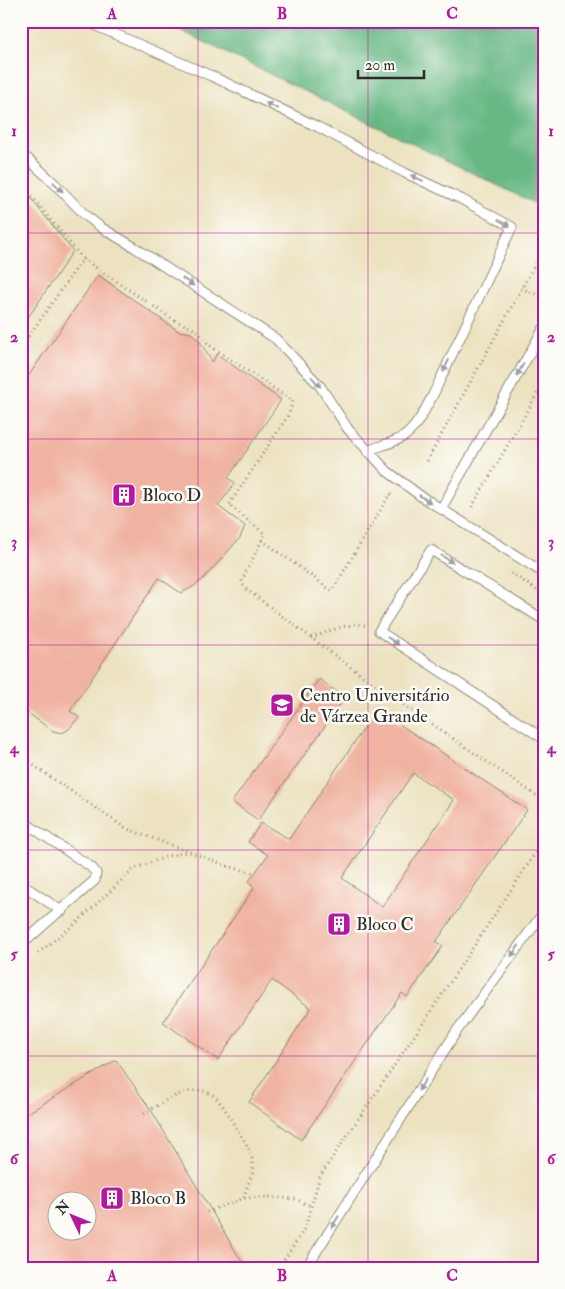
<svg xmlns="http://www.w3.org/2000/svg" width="565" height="1289" font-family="'IM FELL Double Pica',serif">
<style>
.forest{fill:#68b884;stroke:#4a7258}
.building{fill:#f0b3a1;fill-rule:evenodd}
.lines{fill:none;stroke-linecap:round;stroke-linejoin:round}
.service-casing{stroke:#8c8676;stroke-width:11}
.path{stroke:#8c8676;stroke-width:3;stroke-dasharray:1 4;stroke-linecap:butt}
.service{stroke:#fff;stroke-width:9}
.oneway{fill:#a0a0a0}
.grid{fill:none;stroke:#b5179e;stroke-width:1;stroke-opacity:0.55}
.labels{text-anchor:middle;stroke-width:5;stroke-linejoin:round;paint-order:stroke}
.poi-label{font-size:18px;fill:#2b2b2b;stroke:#fdfcf7;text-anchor:start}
.neatline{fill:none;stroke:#b5179e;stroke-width:2}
.grid-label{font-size:16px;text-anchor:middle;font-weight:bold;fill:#b5179e}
</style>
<rect width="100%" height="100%" fill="#fdfcf7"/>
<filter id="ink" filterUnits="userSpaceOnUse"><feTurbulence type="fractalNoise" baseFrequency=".02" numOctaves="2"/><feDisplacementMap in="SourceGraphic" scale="10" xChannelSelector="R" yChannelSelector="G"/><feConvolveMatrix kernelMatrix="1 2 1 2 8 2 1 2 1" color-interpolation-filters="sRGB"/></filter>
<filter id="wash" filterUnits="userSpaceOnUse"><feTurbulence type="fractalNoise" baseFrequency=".0096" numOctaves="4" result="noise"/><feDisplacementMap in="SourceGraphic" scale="20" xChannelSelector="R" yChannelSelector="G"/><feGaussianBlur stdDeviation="1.12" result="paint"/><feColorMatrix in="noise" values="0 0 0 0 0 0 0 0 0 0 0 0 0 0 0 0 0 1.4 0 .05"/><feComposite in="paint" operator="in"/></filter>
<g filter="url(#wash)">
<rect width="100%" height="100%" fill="#ece2c0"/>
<!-- forest -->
<polygon class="forest" points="161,21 544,21 544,208"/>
<g id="blocks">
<!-- building -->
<g class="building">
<polygon points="21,186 73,251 21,328"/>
<polygon points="98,275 178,331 191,333 199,340 212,362 217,354 281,400 228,478 235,483 218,506 245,526 240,538 203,579 193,587 181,593 159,578 70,711 79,717 69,729 62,733 53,731 21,708 21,387"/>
<polygon points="319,679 345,698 258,820 232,802"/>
<path d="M377 709 527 810 436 942 443 946 407 997 402 993 301 1140 249 1102 311 1008 272 980 218 1060 163 1022 254 888 249 881 268 855 248 842 261 823 289 839ZM413 773 454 800 382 907 342 878Z"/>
<path d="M116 1060 151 1110 242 1262 232 1268H21V1117ZM58 1202H88V1232H58Z"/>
</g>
</g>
</g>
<g filter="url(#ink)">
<use href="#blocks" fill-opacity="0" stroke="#8c8676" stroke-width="1"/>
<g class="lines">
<!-- service casing -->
<g class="service-casing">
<g id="service">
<path d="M85 21 216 78 318 127 405 173 461 199 512 227 433 395C425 409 417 428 403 437 393 443 379 446 367 451"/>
<polyline points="21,155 28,159 55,184 85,215 102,228 134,247 276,339 320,386 348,429 387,471 422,497 544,573"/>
<polyline points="441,509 544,328"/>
<polyline points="544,620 431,550 379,631 544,739"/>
<polyline points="21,820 91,867 96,873 95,880 21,945"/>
<polyline points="21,884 62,911"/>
<polyline points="306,1268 456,1032 544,912"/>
</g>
</g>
<!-- path -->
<g class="path">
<polyline points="21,186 24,187 83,259 27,338 21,348"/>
<polyline points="83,259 174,320 196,330 209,345 293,401 289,414 229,505 265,534 242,580 243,585 246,589 365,678 544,801"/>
<polyline points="521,288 544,298"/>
<polyline points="427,461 544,248"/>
<polyline points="472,507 544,382"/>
<polyline points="262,540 332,591 390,494 393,496"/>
<polyline points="511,573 544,595"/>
<path d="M311 638C325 633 353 620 367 626"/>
<polyline points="21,757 125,828 227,866 255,873"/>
<polyline points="38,953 75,924 134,869 168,856 187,852"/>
<polyline points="21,965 29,960"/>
<path d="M144 1114C161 1103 195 1080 214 1096 223 1104 230 1118 236 1128 243 1139 253 1151 253 1166 254 1177 245 1187 244 1198"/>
<polyline points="207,1212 244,1198 272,1197 295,1199 311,1206"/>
<polyline points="279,1268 305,1228 320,1176 425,1020 544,840"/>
</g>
<!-- service -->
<use href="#service" class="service"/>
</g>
<!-- one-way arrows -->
<defs><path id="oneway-solid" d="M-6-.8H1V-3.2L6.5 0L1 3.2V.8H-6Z" transform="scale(1.25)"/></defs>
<g class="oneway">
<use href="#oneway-solid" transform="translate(272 106) rotate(-155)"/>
<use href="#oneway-solid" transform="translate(417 178) rotate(-155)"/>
<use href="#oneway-solid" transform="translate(58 187) rotate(45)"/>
<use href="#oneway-solid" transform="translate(504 223) rotate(30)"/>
<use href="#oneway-solid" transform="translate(188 282) rotate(33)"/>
<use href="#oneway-solid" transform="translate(446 366) rotate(115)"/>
<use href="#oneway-solid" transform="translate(520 370) rotate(120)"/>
<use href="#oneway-solid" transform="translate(316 382) rotate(48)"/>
<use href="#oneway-solid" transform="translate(425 499) rotate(33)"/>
<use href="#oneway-solid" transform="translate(447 559) rotate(32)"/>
<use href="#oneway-solid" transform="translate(393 641) rotate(33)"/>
<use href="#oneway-solid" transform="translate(515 951) rotate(126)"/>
<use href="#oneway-solid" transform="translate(422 1085) rotate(122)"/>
<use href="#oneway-solid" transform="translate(335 1222) rotate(122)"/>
</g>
</g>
<!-- grid -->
<path class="grid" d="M198 21V1268M368 21V1268M21 233H544M21 439H544M21 645H544M21 850H544M21 1056H544"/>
<!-- icons -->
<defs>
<g id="building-square" transform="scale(1.25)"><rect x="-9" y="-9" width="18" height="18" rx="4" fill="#b5179e" stroke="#fdfcf7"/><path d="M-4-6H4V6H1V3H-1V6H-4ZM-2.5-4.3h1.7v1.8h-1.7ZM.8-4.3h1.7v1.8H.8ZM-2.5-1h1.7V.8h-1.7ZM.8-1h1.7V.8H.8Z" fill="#fff"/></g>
<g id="university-square" transform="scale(1.25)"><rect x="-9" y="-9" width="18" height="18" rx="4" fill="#b5179e" stroke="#fdfcf7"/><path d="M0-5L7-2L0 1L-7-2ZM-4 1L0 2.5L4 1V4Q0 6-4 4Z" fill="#fff"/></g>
</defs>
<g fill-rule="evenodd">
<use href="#building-square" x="124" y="495"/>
<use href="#university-square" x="282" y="705"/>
<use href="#building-square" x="339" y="924"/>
<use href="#building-square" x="112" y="1198"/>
</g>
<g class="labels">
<!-- poi labels -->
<g class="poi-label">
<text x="142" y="501">Bloco D</text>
<text x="300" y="701">Centro Universitário<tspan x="300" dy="21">de Várzea Grande</tspan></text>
<text x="356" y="930">Bloco C</text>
<text x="130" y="1204">Bloco B</text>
</g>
</g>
<!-- margin -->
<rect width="565" height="1289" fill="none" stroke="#fdfcf7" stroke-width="55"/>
<!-- north arrow -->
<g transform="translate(72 1216) rotate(313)"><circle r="24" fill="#fdfcf7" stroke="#a9a8a5"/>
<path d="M0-4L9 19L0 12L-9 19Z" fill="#b5179e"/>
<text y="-8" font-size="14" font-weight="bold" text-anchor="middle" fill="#2b2b2b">N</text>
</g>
<!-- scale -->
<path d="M358 70v8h66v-8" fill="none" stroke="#2b2b2b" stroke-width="2.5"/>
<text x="365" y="70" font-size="15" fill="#2b2b2b" stroke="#fdfcf7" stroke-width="4" paint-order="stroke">20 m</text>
<rect x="28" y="28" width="510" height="1234" class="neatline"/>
<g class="grid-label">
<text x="112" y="19">A</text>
<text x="282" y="19">B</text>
<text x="452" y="19">C</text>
<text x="14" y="136">1</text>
<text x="551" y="136">1</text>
<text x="14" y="342">2</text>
<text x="551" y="342">2</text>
<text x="14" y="547">3</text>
<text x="551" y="547">3</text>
<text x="14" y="753">4</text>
<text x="551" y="753">4</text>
<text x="14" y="959">5</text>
<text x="551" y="959">5</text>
<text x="14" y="1164">6</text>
<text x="551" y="1164">6</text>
<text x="112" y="1281">A</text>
<text x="282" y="1281">B</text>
<text x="452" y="1281">C</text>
</g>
</svg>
